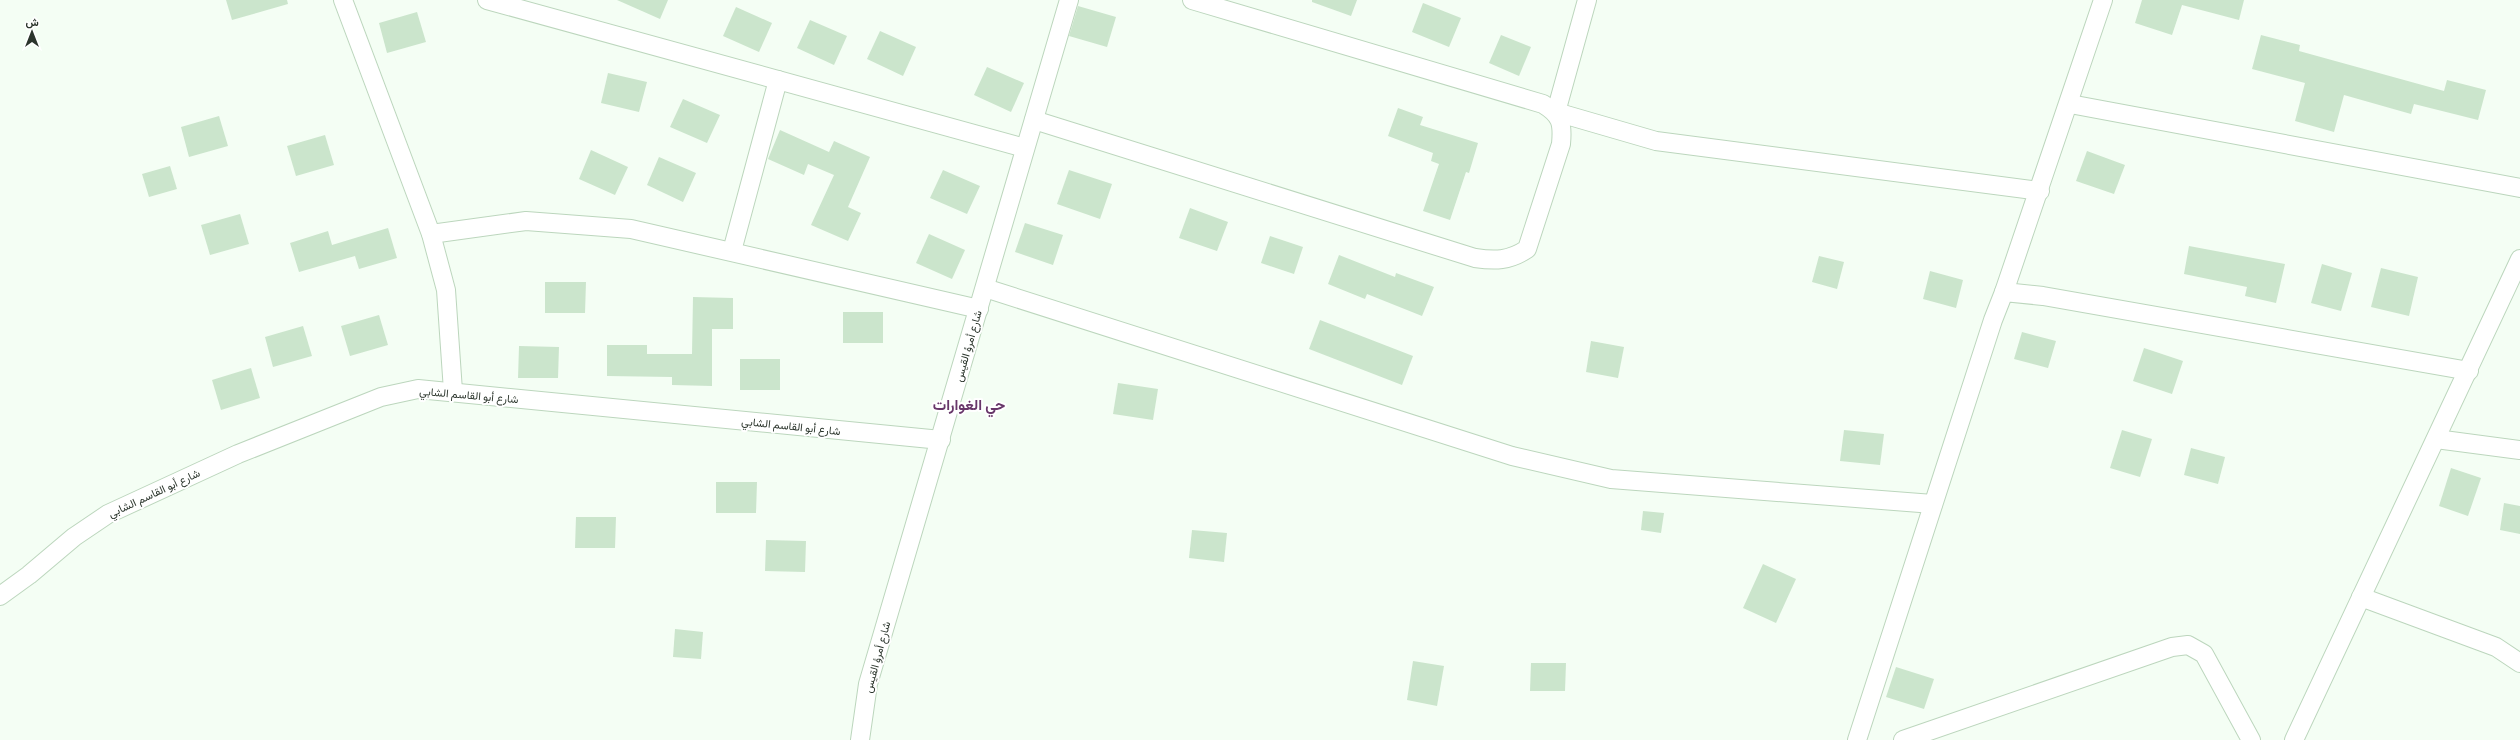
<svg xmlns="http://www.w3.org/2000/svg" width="2520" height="740" font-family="'Fira Sans Condensed',Vazirmatn,sans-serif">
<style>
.building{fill:#cbe5cc}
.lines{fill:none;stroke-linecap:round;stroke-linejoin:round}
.minor-casing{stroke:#bcd6bd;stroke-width:20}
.minor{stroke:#fff;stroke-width:18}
.labels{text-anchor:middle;stroke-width:4;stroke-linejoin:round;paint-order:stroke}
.street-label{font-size:11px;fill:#2b352c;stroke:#fff}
.district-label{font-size:15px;font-weight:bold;fill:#68376a;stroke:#fff}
</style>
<rect width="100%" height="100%" fill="#f4fef4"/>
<!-- building -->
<g class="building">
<polygon points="226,0 287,0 288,4 232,20"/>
<polygon points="617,0 668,0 660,19"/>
<polygon points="1312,0 1357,0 1351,16 1312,2"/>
<polygon points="2142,0 2244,0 2239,20 2182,5 2172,35 2135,23"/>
<polygon points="1423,3 1461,18 1449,47 1412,32"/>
<polygon points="1078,6 1116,17 1107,47 1069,36"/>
<polygon points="736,7 772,23 759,52 723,36"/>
<polygon points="417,12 426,42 387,53 379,23"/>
<polygon points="810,20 847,36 834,65 797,48"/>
<polygon points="880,31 916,47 903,76 867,59"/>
<polygon points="1501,35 1531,47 1519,76 1489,63"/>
<polygon points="2261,35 2300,45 2299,51 2444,91 2447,80 2486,90 2478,120 2414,104 2411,114 2344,95 2334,132 2295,121 2305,83 2252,69"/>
<polygon points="987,67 1024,83 1011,112 974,95"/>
<polygon points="608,73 647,82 639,112 601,103"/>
<polygon points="683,99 720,115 707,143 670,127"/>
<polygon points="1398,108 1423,117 1420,125 1478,143 1469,173 1466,172 1450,220 1423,211 1439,164 1431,161 1433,153 1388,136"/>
<polygon points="219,116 228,146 189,157 181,127"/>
<polygon points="780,130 829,152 834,141 870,157 848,207 861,213 848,241 811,225 834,175 808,164 804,175 768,159"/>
<polygon points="325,135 334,165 296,176 287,146"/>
<polygon points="591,150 628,167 615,195 579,179"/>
<polygon points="2087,151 2125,165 2114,194 2076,181"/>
<polygon points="659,157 696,173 683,202 647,185"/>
<polygon points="170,166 177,189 149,197 142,174"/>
<polygon points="943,170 980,186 967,214 930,198"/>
<polygon points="1069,170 1112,184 1100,219 1057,204"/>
<polygon points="1190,208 1228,222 1217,251 1179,238"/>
<polygon points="240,214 249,244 210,255 201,225"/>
<polygon points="1025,223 1063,235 1053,265 1015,252"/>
<polygon points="388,228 397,258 359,269 355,256 299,272 290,243 328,231 332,245"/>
<polygon points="929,234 965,250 952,279 916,263"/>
<polygon points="1270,236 1303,247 1294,274 1261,263"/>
<polygon points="2189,246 2285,264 2276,303 2245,296 2247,287 2184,274"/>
<polygon points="1339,255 1395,277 1396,273 1434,287 1422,316 1367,294 1365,299 1328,284"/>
<polygon points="1819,256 1844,262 1837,289 1812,282"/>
<polygon points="2322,264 2352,273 2341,311 2311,303"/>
<polygon points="2381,268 2418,277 2409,316 2371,307"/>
<polygon points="1930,271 1963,280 1956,308 1923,299"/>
<polygon points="545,282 586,282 585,313 545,313"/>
<polygon points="693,297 733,298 733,329 712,329 712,386 672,385 672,377 607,376 607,345 647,345 647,354 692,354"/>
<rect x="843" y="312" width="40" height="31"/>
<polygon points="379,315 388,345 350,356 341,326"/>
<polygon points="1320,320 1413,356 1402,385 1309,349"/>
<polygon points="303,326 312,356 273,367 265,337"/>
<polygon points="2022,332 2056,341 2048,368 2014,359"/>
<polygon points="1591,341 1624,347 1618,378 1586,372"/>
<polygon points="519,346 559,347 558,378 518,378"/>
<polygon points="2144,348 2183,361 2172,394 2133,381"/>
<rect x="740" y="359" width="40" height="31"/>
<polygon points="251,368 260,398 221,410 212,380"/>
<polygon points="1118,383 1158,389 1153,420 1113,414"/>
<polygon points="1844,430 1884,434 1880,465 1840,461"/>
<polygon points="2122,430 2152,439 2140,477 2110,468"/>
<polygon points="2191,448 2225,457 2218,484 2184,475"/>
<polygon points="2451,468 2481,478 2468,516 2439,506"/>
<polygon points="716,482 757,482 756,513 716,513"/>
<polygon points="2504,503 2520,506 2520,534 2500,530"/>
<polygon points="1643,511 1664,513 1661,533 1641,530"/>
<polygon points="576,517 616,517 615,548 575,548"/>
<polygon points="1192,530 1227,533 1224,562 1189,558"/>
<polygon points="766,540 806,541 805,572 765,571"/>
<polygon points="1763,564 1796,579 1776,623 1743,608"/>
<polygon points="675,629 703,632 701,659 673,657"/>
<polygon points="1413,661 1444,666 1437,706 1407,700"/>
<polygon points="1531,663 1566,663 1565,691 1530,691"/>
<polygon points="1896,667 1934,679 1924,709 1886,697"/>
</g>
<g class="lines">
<!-- minor casing -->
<g class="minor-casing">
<g id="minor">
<polyline points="343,0 431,234 446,290 453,391"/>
<polyline points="487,0 1025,148"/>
<polyline points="1587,0 1556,112 1656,141 2040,191"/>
<polyline points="2070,104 2520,188"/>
<path d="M1034 120 1475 258C1495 261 1509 261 1527 249L1561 144C1563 123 1561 115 1543 104L1192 0"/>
<polyline points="431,234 526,221 631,229 979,309"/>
<polyline points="732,251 778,80"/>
<polyline points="985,288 1512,456 1611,479 1933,504"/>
<polyline points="2004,292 2103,0"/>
<polyline points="2436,439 2520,450"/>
<polyline points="0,596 29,575 74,537 108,514 238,454 381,397 418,389 941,440"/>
<polyline points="2361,597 2496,647 2520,663"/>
<polyline points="860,740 868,684 1069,0"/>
<polyline points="1857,740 1993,320 2004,292 2043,296 2469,371"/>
<polyline points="1903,740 2172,647 2188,645 2204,654 2251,740"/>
<polyline points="2294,740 2520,259"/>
</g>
</g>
<!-- minor -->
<use href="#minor" class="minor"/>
</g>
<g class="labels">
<!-- street labels -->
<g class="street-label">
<text transform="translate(968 346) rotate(-74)" y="4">شارع أمرؤ القيس</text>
<text transform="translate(469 395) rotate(5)" y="4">شارع أبو القاسم الشابي</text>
<text transform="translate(791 426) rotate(6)" y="4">شارع أبو القاسم الشابي</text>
<text transform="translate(154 493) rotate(-25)" y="4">شارع أبو القاسم الشابي</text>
<text transform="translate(877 657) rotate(-75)" y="4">شارع أمرؤ القيس</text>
</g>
<!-- district labels -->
<g class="district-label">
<text x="969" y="410">حي الغوارات</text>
</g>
</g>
<!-- north arrow -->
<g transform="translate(32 32)" stroke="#ffffff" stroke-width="3" paint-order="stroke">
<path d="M0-3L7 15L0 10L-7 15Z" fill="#2b352c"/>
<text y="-6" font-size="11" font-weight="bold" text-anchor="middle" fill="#2b352c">ش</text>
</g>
</svg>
